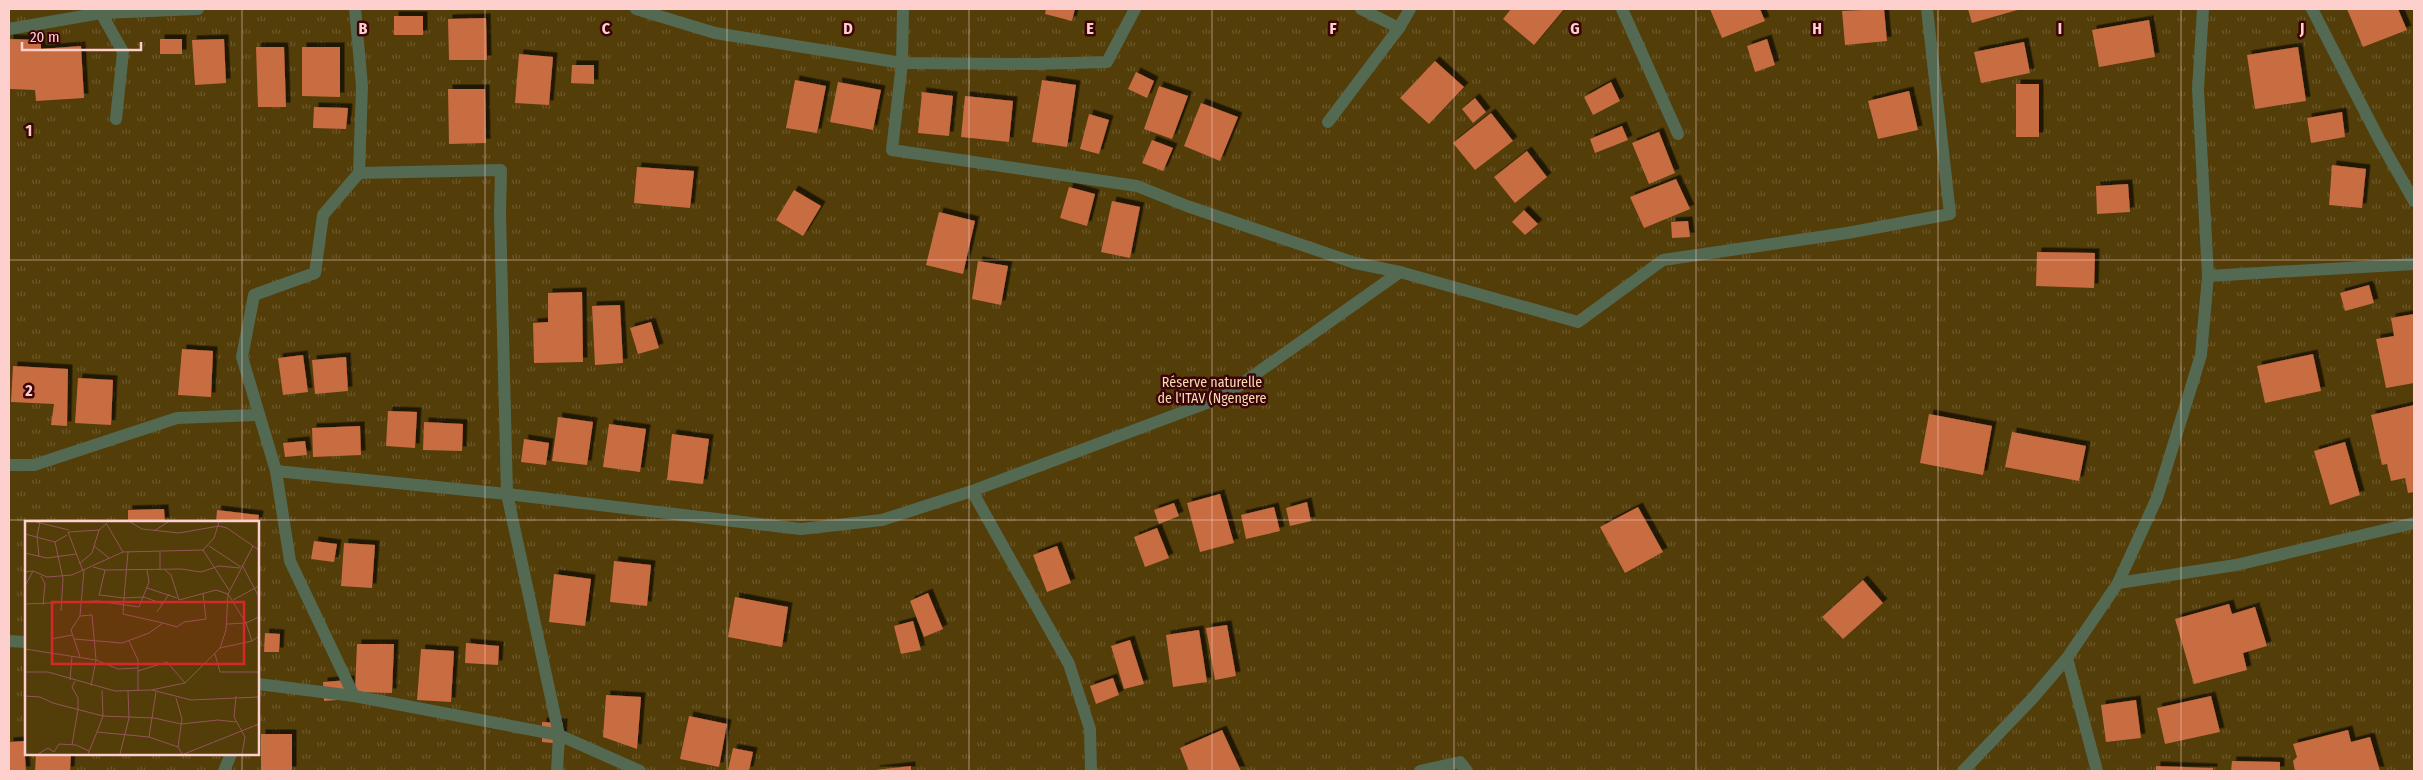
<svg xmlns="http://www.w3.org/2000/svg" width="2423" height="780" font-family="'Fira Sans Condensed',sans-serif">
<style>
.grass{fill:url(#grass-tufts);fill-rule:evenodd}
.building{fill:#c86c43;filter:url(#shadow)}
.lines{fill:none;stroke-linecap:round;stroke-linejoin:round}
.street{stroke:#536952;stroke-width:12}
.grid{fill:none;stroke:#fdd0cd;stroke-width:1;stroke-opacity:0.55}
.labels{text-anchor:middle;stroke-width:5;stroke-linejoin:round;paint-order:stroke}
.park-label{font-size:14px;fill:#f7dfb2;stroke:#3a0408}
.inset-road{fill:none;stroke:#935558;stroke-width:1}
.view{fill:#d62828;fill-opacity:0.15;stroke:#d62828;stroke-width:2.5}
.inset-edge{fill:none;stroke:#fdd0cd;stroke-width:2.5}
.grid-label{font-size:16px;text-anchor:middle;font-weight:bold;fill:#fdd0cd;stroke:#3a0408;stroke-width:5;stroke-linejoin:round;paint-order:stroke}
</style>
<defs>
<pattern id="grass-tufts" width="24" height="20" patternUnits="userSpaceOnUse" patternTransform="scale(1.25)"><rect width="24" height="20" fill="#533d09"/><path d="M3 7l-1-3M5 7V3M7 7l1-3M15 17l-1-3M17 17v-4M19 17l1-3" fill="none" stroke="#6d582c"/></pattern>
<filter id="shadow"><feDropShadow dx="4.5" dy="-4.5" stdDeviation="0" flood-color="#0009"/></filter>
</defs>
<rect width="100%" height="100%" fill="#4c030a"/>
<!-- grass -->
<path class="grass" d="M9 9H2414V771H9ZM26 522H258V754H26Z"/>
<!-- building -->
<g class="building">
<polygon points="1046,9 1075,9 1072,21 1045,14"/>
<polygon points="1511,9 1564,9 1534,45 1503,19"/>
<polygon points="1710,9 1760,9 1765,21 1722,38"/>
<polygon points="1884,9 1887,41 1845,45 1842,11"/>
<polygon points="1968,9 2021,9 1972,23"/>
<polygon points="2347,9 2398,9 2407,30 2363,47"/>
<rect x="394" y="16" width="29" height="19"/>
<polygon points="486,18 487,60 449,60 448,19"/>
<polygon points="2149,20 2155,57 2099,67 2092,30"/>
<polygon points="9,39 41,40 41,49 81,46 84,98 36,101 35,90 9,89"/>
<rect x="160" y="39" width="22" height="15"/>
<polygon points="224,39 226,83 195,85 192,40"/>
<polygon points="1767,39 1775,65 1755,72 1747,46"/>
<polygon points="2024,42 2030,73 1981,83 1974,52"/>
<polygon points="256,47 284,47 286,107 258,107"/>
<polygon points="302,47 340,47 340,97 302,96"/>
<polygon points="2298,47 2306,101 2255,109 2247,55"/>
<polygon points="519,54 553,57 549,105 515,103"/>
<polygon points="1435,61 1464,87 1429,124 1400,98"/>
<polygon points="572,65 594,65 594,84 571,83"/>
<polygon points="1136,72 1154,81 1147,98 1128,89"/>
<polygon points="795,80 826,86 817,133 786,128"/>
<polygon points="1042,80 1076,85 1067,147 1032,142"/>
<polygon points="838,82 881,90 873,130 830,122"/>
<polygon points="1611,82 1620,101 1593,115 1584,97"/>
<rect x="2016" y="84" width="23" height="53"/>
<polygon points="1159,86 1188,96 1172,139 1144,129"/>
<polygon points="448,89 485,89 486,143 449,144"/>
<polygon points="1909,91 1918,130 1878,139 1868,101"/>
<polygon points="922,92 953,96 949,136 918,133"/>
<polygon points="965,96 1013,101 1009,142 961,137"/>
<polygon points="1475,98 1486,112 1473,123 1462,109"/>
<polygon points="1201,103 1238,117 1220,161 1184,146"/>
<polygon points="314,107 348,108 346,129 313,128"/>
<polygon points="2342,112 2345,137 2311,143 2307,118"/>
<polygon points="1491,113 1513,141 1475,170 1453,143"/>
<polygon points="1089,114 1109,120 1099,154 1080,149"/>
<polygon points="1622,126 1628,140 1595,153 1590,139"/>
<polygon points="1659,132 1675,173 1649,184 1632,143"/>
<polygon points="1152,140 1173,148 1163,171 1142,163"/>
<polygon points="1527,151 1547,177 1515,203 1494,177"/>
<polygon points="2332,165 2366,169 2362,208 2329,205"/>
<polygon points="637,167 694,171 690,208 634,203"/>
<polygon points="1676,179 1690,209 1644,228 1630,197"/>
<polygon points="2128,184 2130,212 2097,214 2096,186"/>
<polygon points="1069,187 1095,194 1087,226 1060,218"/>
<polygon points="794,190 821,206 803,236 776,220"/>
<polygon points="1112,201 1140,207 1130,258 1101,252"/>
<polygon points="1524,210 1538,224 1525,235 1512,222"/>
<polygon points="939,212 975,221 963,274 926,265"/>
<polygon points="1688,221 1690,237 1672,238 1671,222"/>
<polygon points="2037,252 2095,253 2094,288 2036,286"/>
<polygon points="978,261 1008,266 1001,305 972,299"/>
<polygon points="2369,285 2374,303 2345,311 2340,293"/>
<polygon points="582,292 583,362 534,363 533,323 548,322 548,293"/>
<polygon points="620,305 623,363 595,365 592,306"/>
<polygon points="2414,314 2414,383 2386,388 2376,339 2394,336 2391,318"/>
<polygon points="651,322 659,348 638,354 630,328"/>
<polygon points="182,349 213,351 211,397 178,395"/>
<polygon points="2313,354 2321,391 2265,403 2257,366"/>
<polygon points="303,355 308,392 283,395 278,358"/>
<polygon points="346,357 348,391 315,394 312,360"/>
<polygon points="13,366 68,369 67,426 51,425 54,404 11,402"/>
<polygon points="78,378 113,380 111,425 75,423"/>
<polygon points="2414,405 2414,492 2408,493 2405,478 2391,481 2387,464 2382,465 2371,415"/>
<polygon points="388,411 417,412 415,448 386,446"/>
<polygon points="1929,414 1992,426 1983,475 1920,463"/>
<polygon points="558,417 593,422 587,465 552,461"/>
<polygon points="424,422 463,424 462,451 423,450"/>
<polygon points="609,424 646,429 640,472 603,467"/>
<polygon points="360,426 361,455 313,457 312,428"/>
<polygon points="2012,432 2086,446 2079,481 2005,467"/>
<polygon points="672,434 709,439 703,484 667,480"/>
<polygon points="524,439 549,443 546,465 521,462"/>
<polygon points="305,441 307,455 285,457 283,443"/>
<polygon points="2345,442 2360,495 2330,505 2314,451"/>
<polygon points="1220,494 1234,543 1200,552 1187,503"/>
<polygon points="1307,502 1311,521 1290,526 1286,508"/>
<polygon points="1174,503 1179,516 1159,524 1154,510"/>
<polygon points="1274,507 1280,531 1246,539 1241,515"/>
<polygon points="1638,507 1663,552 1625,573 1600,527"/>
<polygon points="164,509 165,522 128,522 128,510"/>
<polygon points="217,510 259,515 258,522 216,522"/>
<polygon points="1157,528 1169,558 1145,567 1134,537"/>
<polygon points="314,541 337,544 334,562 311,559"/>
<polygon points="344,543 375,545 372,588 341,586"/>
<polygon points="1057,546 1071,583 1047,592 1033,555"/>
<polygon points="614,561 651,565 647,606 610,602"/>
<polygon points="554,574 591,579 585,626 549,622"/>
<polygon points="1863,580 1883,603 1843,639 1822,617"/>
<polygon points="928,593 943,629 924,637 910,601"/>
<polygon points="735,597 788,607 782,647 728,637"/>
<polygon points="2229,604 2232,614 2255,607 2267,646 2243,653 2247,670 2194,684 2175,619"/>
<polygon points="913,621 921,650 901,654 894,626"/>
<polygon points="1227,625 1236,676 1215,680 1206,628"/>
<polygon points="1199,630 1207,682 1173,687 1166,635"/>
<polygon points="265,633 280,634 279,652 264,652"/>
<polygon points="1130,640 1144,684 1124,689 1111,646"/>
<polygon points="466,643 499,646 498,665 465,663"/>
<polygon points="357,644 394,644 392,693 355,692"/>
<polygon points="421,649 454,651 451,702 417,700"/>
<polygon points="1113,678 1119,695 1096,704 1090,686"/>
<polygon points="350,680 351,699 324,701 323,682"/>
<polygon points="606,695 641,697 637,749 603,737"/>
<polygon points="2211,696 2220,732 2165,744 2157,708"/>
<polygon points="2136,700 2141,738 2106,742 2101,705"/>
<polygon points="689,716 727,724 719,767 680,759"/>
<polygon points="542,722 563,723 562,744 542,742"/>
<polygon points="1222,730 1241,771 1189,771 1180,748"/>
<polygon points="2348,730 2351,742 2370,737 2380,771 2295,771 2293,761 2297,757 2293,744"/>
<rect x="261" y="734" width="31" height="37"/>
<polygon points="24,741 26,771 9,771 9,742"/>
<polygon points="733,748 753,752 749,771 728,770"/>
<polygon points="36,754 71,754 70,771 35,771"/>
<polygon points="2232,761 2280,762 2280,771 2231,771"/>
<polygon points="911,766 911,771 875,771 875,770"/>
<polygon points="2156,766 2213,768 2213,771 2156,771"/>
</g>
<g class="lines">
<!-- street -->
<g class="street">
<polyline points="101,9 101,13 123,52 116,119"/>
<polyline points="636,9 715,33 902,63 1034,64 1107,62 1135,9"/>
<polyline points="903,9 902,63 892,150 1137,186 1187,206 1355,263 1400,272"/>
<polyline points="1361,9 1399,28"/>
<polyline points="1622,9 1678,134"/>
<polyline points="2312,9 2380,141 2414,201"/>
<polyline points="9,29 101,13 198,9"/>
<polyline points="1328,122 1399,28 1410,9"/>
<polyline points="359,173 501,170 500,214 507,494 559,735 557,771"/>
<polyline points="2208,276 2414,264"/>
<polyline points="9,465 34,465 177,418 259,415"/>
<polyline points="276,471 507,494 801,529 882,520 972,491 1223,397 1400,272 1578,322 1663,260 1847,233 1950,214 1927,9"/>
<polyline points="972,491 1069,664 1090,729 1091,771"/>
<polyline points="2118,583 2236,565 2414,523"/>
<polyline points="9,641 26,642"/>
<polyline points="2067,658 2097,771"/>
<polyline points="258,684 354,696 559,735 640,771"/>
<polyline points="354,696 290,561 276,471 242,357 254,295 315,273 323,215 359,173 362,86 355,9"/>
<polyline points="224,771 231,754"/>
<polyline points="1420,771 1460,762 1467,771"/>
<polyline points="1963,771 2032,699 2067,658 2118,583 2157,498 2201,355 2208,276 2198,89 2203,9"/>
</g>
</g>
<!-- grid -->
<path class="grid" d="M242 9V522M485 9V771M727 9V771M969 9V771M1212 9V771M1454 9V771M1696 9V771M1938 9V771M2181 9V771M9 260H2414M9 520H2414M242 754V771"/>
<g class="labels">
<!-- park labels -->
<g class="park-label">
<text x="1212" y="387">Réserve naturelle<tspan x="1212" dy="16">de l'ITAV (Ngengere</tspan></text>
</g>
</g>
<!-- overview -->
<g transform="translate(25 521)">
<rect width="234" height="234" fill="#4c030a"/>
<path d="M0 1H234V233H0Z" fill="#533d09"/>
<path class="inset-road" d="M11 1 44 9M105 1 117 8 154 12 194 5 202 7 234 29M81 2 98 31M129 10 143 1M0 13 30 21 42 14M30 21 38 58 36 90M69 25 84 37M184 25 216 46M178 29 204 69M0 32 22 37 51 33M14 36 12 15 15 1M54 43 67 32 74 9M217 44 234 76M68 46 80 49 156 48 176 51 194 45 215 47M135 49V31M140 49 146 54 154 79 191 69 203 73 221 102 227 120M58 50 43 11 74 9 81 3M0 51 8 50 22 56 47 54 98 31 178 29 189 17 194 1M16 55 20 63 18 84M0 65 8 50M122 67 152 77M75 74 99 77 103 31M74 75 80 49M208 79 234 65M0 83 73 80 114 86 124 61 122 49M138 83 119 76 99 77 98 93 138 102M132 91 144 73M55 95 67 94 71 139 66 165M202 103 221 102 234 96M26 118 47 114M49 118 97 122 124 112 138 102 152 106 159 101 181 98 178 72M104 120 113 139V170M195 127 227 120 234 115M0 128 71 139 93 148 113 147M190 133 195 151H234M55 136 46 109 55 95 59 49M113 150 142 141 160 162M0 151H23L90 170 126 169 160 162 195 127 201 109 203 73 228 25M45 159 47 135M127 169 166 179 234 176M0 175 15 176 28 182 78 195 129 197 156 203 193 199 211 201M211 175 209 196 220 216 217 233M151 177 157 198 153 226M72 211 78 195 77 169M124 216 131 171M47 224 53 188V177L47 166 50 160M13 233 23 227 29 231 34 223 51 224 64 230M63 233 72 211 124 216 153 226 157 233M95 233 104 197 103 170M159 233 234 203"/>
<path class="view" d="M27 81H219V143H27Z"/>
<rect width="234" height="234" class="inset-edge"/>
</g>
<g class="grid-label">
<text x="363" y="34">B</text>
<text x="606" y="34">C</text>
<text x="848" y="34">D</text>
<text x="1090" y="34">E</text>
<text x="1333" y="34">F</text>
<text x="1575" y="34">G</text>
<text x="1817" y="34">H</text>
<text x="2060" y="34">I</text>
<text x="2302" y="34">J</text>
<text x="29" y="136">1</text>
<text x="29" y="396">2</text>
</g>
<!-- border -->
<rect width="2423" height="780" fill="none" stroke="#fdd0cd" stroke-width="20"/>
<!-- scale -->
<path d="M22 42v8h119v-8" fill="none" stroke="#fdd0cd" stroke-width="2.5"/>
<text x="30" y="42" font-size="15" fill="#fdd0cd" stroke="#3a0408" stroke-width="4" paint-order="stroke">20 m</text>
</svg>
